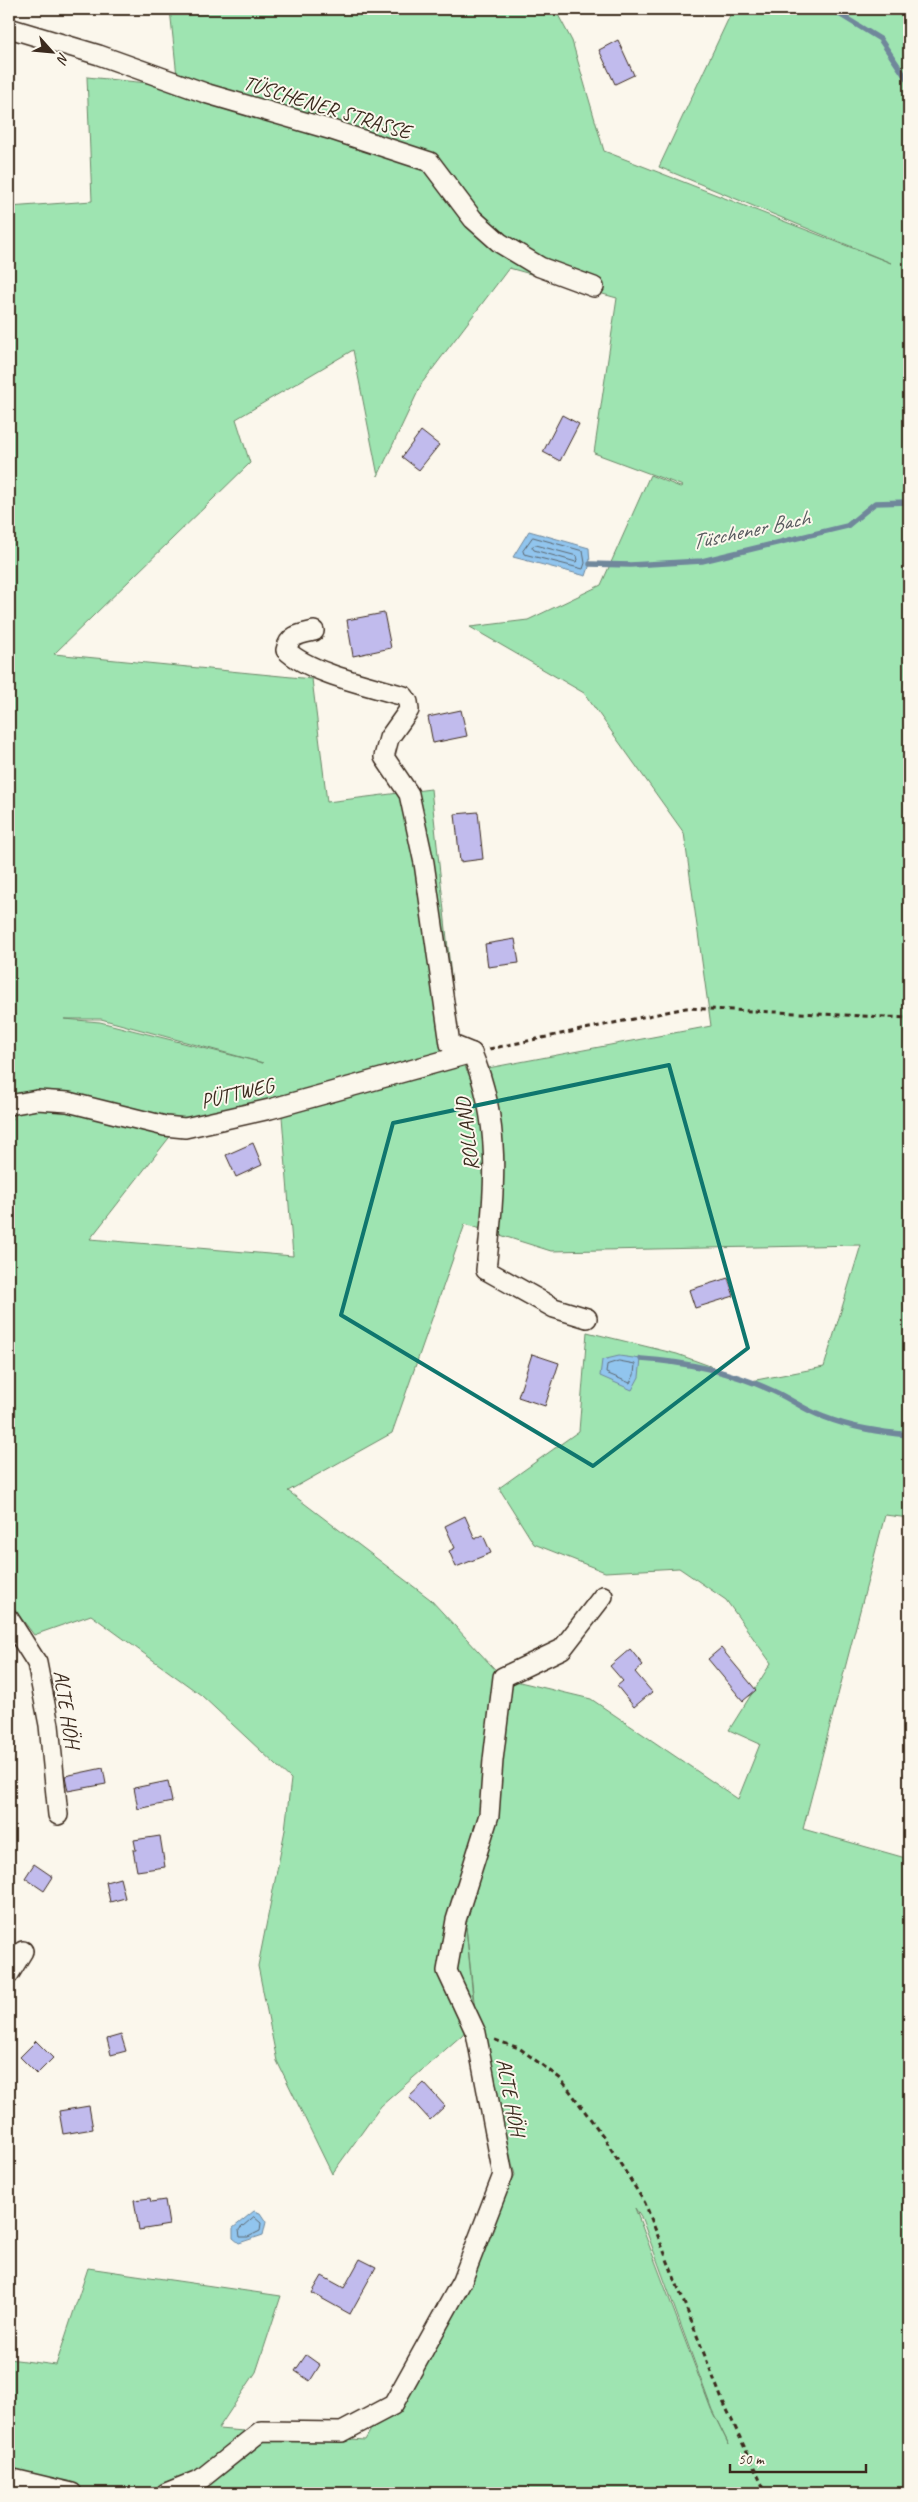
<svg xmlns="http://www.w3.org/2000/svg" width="918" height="2502" font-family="Caveat,sans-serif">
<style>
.green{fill:#9ee4b1;stroke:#6c8768;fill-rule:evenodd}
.water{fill:#91c5ee;stroke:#6f879b}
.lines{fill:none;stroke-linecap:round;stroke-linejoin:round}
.shore{stroke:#5d6871;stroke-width:1}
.stream{stroke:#6f879b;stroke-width:5.5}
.building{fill:#c1bbed;stroke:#3b2a1e}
.minor-casing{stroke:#3b2a1e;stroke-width:22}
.path{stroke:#3b2a1e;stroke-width:3;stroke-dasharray:5 4;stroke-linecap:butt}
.minor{stroke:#fbf7ec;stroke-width:19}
.marked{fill:none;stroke:#0f766e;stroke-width:4;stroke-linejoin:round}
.labels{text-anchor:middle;stroke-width:4;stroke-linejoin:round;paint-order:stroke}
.street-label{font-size:21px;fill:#3b2a1e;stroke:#fbf7ec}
.water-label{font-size:22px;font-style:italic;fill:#55585c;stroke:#fbf7ec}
</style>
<rect width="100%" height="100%" fill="#fbf7ec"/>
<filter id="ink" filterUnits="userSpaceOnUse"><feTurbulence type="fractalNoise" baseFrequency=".02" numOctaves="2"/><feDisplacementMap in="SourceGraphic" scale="10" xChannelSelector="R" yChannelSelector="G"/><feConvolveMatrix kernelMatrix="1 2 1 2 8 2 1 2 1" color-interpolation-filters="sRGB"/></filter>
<g filter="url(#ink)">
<!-- green -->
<path class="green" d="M170 9H555L572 41 604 151 891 263 659 167 733 9H909V1375L905 1388 909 1391V1518L885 1515 803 1829 909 1859V2493H9V2359L56 2365 88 2268 281 2296 256 2372 218 2429 365 2440 515 2175 476 2020 466 1927 475 2019 462 2035 381 2106 332 2174 277 2061 258 1966 285 1830 291 1779 201 1695 91 1615 34 1635 9 1602V1121L13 1119 12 1091H9V207L92 201 87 77 178 86ZM509 268 617 298 594 453 683 486 680 487 650 475 601 585 528 620 470 627 584 693 684 833 711 1026 467 1072 458 1042 431 789 327 802 312 679 54 654 250 463 236 419 353 350 378 476 422 383ZM64 1019H101L263 1063 100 1022ZM281 1104 293 1256 90 1239 172 1134ZM465 1224 551 1251 861 1245 824 1367 751 1381 677 1354 587 1332 579 1431 499 1488 534 1544 605 1572 679 1568 726 1600 771 1663 729 1730 760 1744 738 1799 591 1699 503 1678 430 1599 288 1491 392 1433ZM635 2208 642 2219 712 2410 729 2445 711 2409Z"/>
<!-- water -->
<g class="water">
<polygon points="529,531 589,548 590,564 586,576 513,557"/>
<polygon points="619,1356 641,1359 639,1377 632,1390 600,1376 602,1360"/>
<polygon points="254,2211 260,2213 266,2222 263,2235 239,2243 233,2238 233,2228"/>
</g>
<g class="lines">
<!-- shore -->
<g class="shore">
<polygon points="533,537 583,551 585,563 583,569 524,554 523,551"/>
<polygon points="536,545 577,556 578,560 576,562 534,550 532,547"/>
<polygon points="619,1361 635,1364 634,1375 630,1383 606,1373 607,1365"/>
<polygon points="254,2217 261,2223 260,2231 248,2237 240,2237 239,2230"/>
</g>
<!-- stream -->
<g class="stream">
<polyline points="831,9 880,39 909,82"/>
<polyline points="590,564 630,565 702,561 847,526 875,503 909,502"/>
<path d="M641 1359C687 1362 732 1372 773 1391 791 1399 806 1411 824 1417 852 1428 880 1432 909 1435"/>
</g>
</g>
<!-- building -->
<g class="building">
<polygon points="618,40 634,75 615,84 599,50"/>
<polygon points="562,415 579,424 560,461 543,452"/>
<polygon points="421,431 439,445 419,470 402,457"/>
<polygon points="384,613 391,648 353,656 347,620"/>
<polygon points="461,710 467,736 433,743 428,717"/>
<polygon points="478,812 483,859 460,862 455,814"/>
<polygon points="515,939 519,963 488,967 485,944"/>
<polygon points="253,1143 262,1165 236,1177 226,1155"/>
<polygon points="728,1278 734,1296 695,1308 689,1290"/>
<polygon points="532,1354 559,1363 545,1406 518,1397"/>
<polygon points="465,1516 475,1539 483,1535 491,1553 456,1567 449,1551 455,1548 445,1526"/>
<polygon points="721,1648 756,1690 743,1701 708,1659"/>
<polygon points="630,1649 643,1665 635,1672 652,1692 634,1707 617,1686 623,1681 610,1666"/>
<polygon points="103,1768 106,1784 68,1791 65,1776"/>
<polygon points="168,1781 172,1802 138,1809 134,1788"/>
<polygon points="160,1836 165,1867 137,1871 133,1850 136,1850 134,1840"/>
<polygon points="34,1864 53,1877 44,1891 25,1878"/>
<polygon points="120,1878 125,1898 110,1902 106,1882"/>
<polygon points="121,2035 126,2051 111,2055 107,2039"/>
<polygon points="36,2041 53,2058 37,2074 20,2057"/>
<polygon points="424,2083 445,2106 430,2120 409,2097"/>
<polygon points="89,2106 93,2129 63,2134 59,2111"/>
<polygon points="150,2198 151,2202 165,2200 169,2225 139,2230 134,2200"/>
<polygon points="360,2259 376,2267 350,2314 312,2293 322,2276 344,2288"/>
<polygon points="306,2355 320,2365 310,2381 295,2371"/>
</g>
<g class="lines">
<!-- minor casing -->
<g class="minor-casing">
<g id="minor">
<polyline points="9,28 99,55 208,94 332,130 430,162 473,219 500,243 540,267 594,287"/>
<path d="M314 631C300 634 289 635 286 650 309 673 371 686 404 696L408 702 409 710 389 738 384 757 409 794 424 863 450 1044 472 1053C503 1126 494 1193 486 1270L554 1308 587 1318"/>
<polyline points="9,1105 37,1100 68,1102 165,1126 185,1128 270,1109 472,1053"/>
<polyline points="9,1619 37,1663 49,1725 58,1815"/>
<polyline points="9,1974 23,1951"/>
<polyline points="9,2478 72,2493"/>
<polyline points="166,2493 201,2479 261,2431 342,2432 393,2405 462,2281 503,2175 476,2033 447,1971 456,1920 489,1815 493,1760 503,1677 562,1649 603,1596"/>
</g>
</g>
<!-- path -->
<g class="path">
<polyline points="489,1049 686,1008 909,1018"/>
<polyline points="495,2040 519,2048 561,2079 603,2136 645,2203 721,2397 766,2493"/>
</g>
<!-- minor -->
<use href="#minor" class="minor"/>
</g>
</g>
<!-- marked area -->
<path class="marked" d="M669 1065 748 1348 593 1466 341 1315 393 1123Z"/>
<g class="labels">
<!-- street labels -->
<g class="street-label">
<text transform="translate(327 107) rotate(17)" y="7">TÜSCHENER STRASSE</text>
<text transform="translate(237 1093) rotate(-13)" y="7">PÜTTWEG</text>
<text transform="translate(467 1134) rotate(-97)" y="7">ROLLAND</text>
<text transform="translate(67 1709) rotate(81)" y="7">ALTE HÖH</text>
<text transform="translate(511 2097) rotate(79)" y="7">ALTE HÖH</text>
</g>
<!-- water labels -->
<g class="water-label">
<text transform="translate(750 529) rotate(-12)" y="8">Tüschener Bach</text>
</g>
</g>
<!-- margin -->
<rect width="918" height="2502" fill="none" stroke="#fbf7ec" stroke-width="30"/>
<rect x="15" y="15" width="888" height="2472" fill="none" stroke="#3b2a1e" stroke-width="2" filter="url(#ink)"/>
<!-- north arrow -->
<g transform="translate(52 52) rotate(117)" stroke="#fbf7ec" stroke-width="4" paint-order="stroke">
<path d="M0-4L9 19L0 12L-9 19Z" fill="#3b2a1e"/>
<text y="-8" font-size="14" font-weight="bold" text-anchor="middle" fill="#3b2a1e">N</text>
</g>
<!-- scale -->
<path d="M730 2464v8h136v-8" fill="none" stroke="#3b2a1e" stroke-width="2.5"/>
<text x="738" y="2464" font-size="15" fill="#3b2a1e" stroke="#fbf7ec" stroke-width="4" paint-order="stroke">50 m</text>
</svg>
